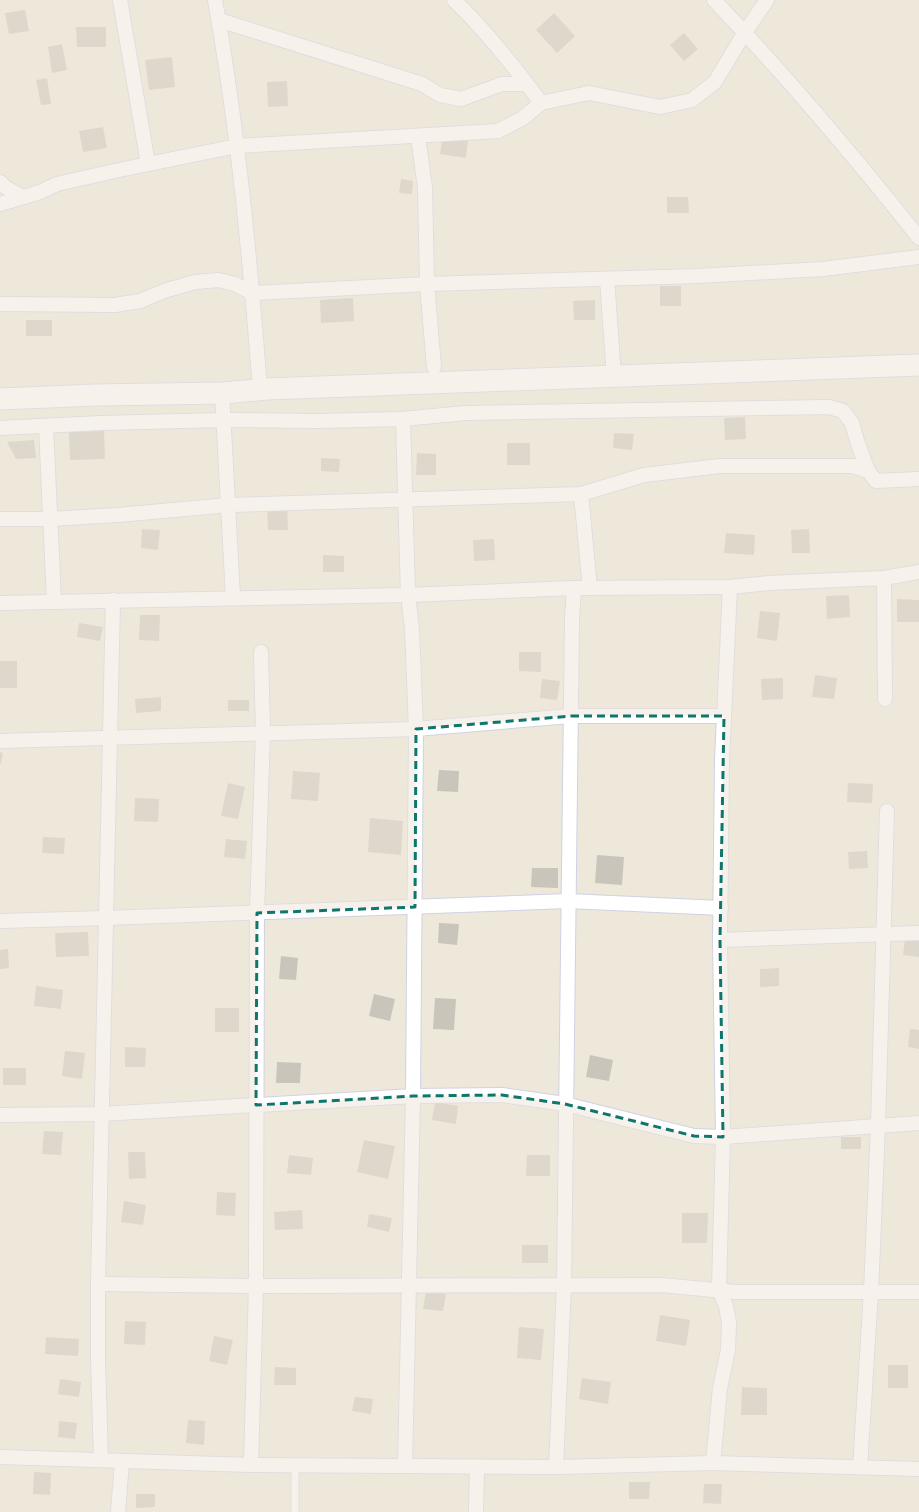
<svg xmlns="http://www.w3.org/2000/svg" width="919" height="1512" font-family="Manrope,sans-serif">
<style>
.building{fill:#c9c5bb}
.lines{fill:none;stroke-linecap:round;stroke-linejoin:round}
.lane-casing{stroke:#d0d1e5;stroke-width:9}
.street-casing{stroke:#d0d1e5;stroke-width:16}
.secondary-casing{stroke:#d0d1e5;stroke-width:23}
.lane{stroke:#fff;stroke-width:7}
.street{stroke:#fff;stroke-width:14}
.secondary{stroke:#fff;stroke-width:21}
.marked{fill:none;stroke:#0f766e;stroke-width:3;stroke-dasharray:8 5;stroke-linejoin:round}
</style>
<rect width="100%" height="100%" fill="#eee8db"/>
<!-- building -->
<g class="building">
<polygon points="25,10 29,31 9,34 5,13"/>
<polygon points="554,13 575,36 557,53 536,30"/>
<polygon points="76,27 106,27 106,47 77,47"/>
<polygon points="684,33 698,49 684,61 670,45"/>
<polygon points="62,44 67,70 52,73 48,47"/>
<polygon points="172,57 175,87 149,90 145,60"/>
<polygon points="47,78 51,104 41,105 36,80"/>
<polygon points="287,81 288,106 268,107 267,82"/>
<polygon points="103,127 107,148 83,152 79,131"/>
<polygon points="443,135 468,139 466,158 440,154"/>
<polygon points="401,179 413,181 412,194 399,193"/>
<polygon points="667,197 688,197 689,213 667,213"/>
<rect x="660" y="286" width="21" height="20"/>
<polygon points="353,298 354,321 321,323 320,300"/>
<polygon points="595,300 595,320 574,320 573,301"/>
<rect x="26" y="320" width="26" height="16"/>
<polygon points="745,417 746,439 725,440 724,418"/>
<polygon points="104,431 105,459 70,460 69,432"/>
<polygon points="614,433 634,434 632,450 613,448"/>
<polygon points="34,440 36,458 16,459 7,442"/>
<rect x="507" y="443" width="23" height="22"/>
<polygon points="417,453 436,454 436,475 416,475"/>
<polygon points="321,458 340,459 339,472 321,471"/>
<polygon points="287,504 288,530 268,530 267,505"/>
<polygon points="142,529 160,530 158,550 141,548"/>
<polygon points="809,529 810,553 792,553 791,530"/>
<polygon points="726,533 755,535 754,555 724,553"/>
<polygon points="494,539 495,560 474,561 473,540"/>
<polygon points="323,555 344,556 344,572 323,572"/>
<polygon points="849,595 850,617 827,619 826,596"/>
<polygon points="897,599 919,600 919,622 897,622"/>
<polygon points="760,611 780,613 777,641 757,638"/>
<polygon points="140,615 160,615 159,641 139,640"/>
<polygon points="79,623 103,627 100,641 77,637"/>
<polygon points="519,652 541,652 541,672 519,671"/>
<rect x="0" y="661" width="17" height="27"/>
<polygon points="815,675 837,678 834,699 812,697"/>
<polygon points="783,678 783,699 762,700 761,679"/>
<polygon points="542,679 560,681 557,700 540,698"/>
<polygon points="161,697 161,711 136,713 135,699"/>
<rect x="228" y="700" width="21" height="11"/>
<polygon points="0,752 3,753 1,764 0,764"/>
<polygon points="439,770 459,771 458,792 437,791"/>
<polygon points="293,771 320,773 318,801 291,799"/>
<polygon points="228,783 245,787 238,819 221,816"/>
<polygon points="848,783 873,784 872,803 847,802"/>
<polygon points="135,798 159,799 158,822 134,821"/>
<polygon points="370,818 403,821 401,855 368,852"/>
<polygon points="43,837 65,838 64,854 42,853"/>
<polygon points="226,839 247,841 245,859 224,857"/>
<polygon points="867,851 868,868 849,869 848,852"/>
<polygon points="597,855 624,857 622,885 595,883"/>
<polygon points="532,868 558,868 558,888 531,887"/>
<polygon points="439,923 459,924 457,945 438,943"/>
<polygon points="88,932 89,956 56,957 55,933"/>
<polygon points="905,939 919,941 919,957 903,955"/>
<polygon points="8,949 9,968 0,969 0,950"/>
<polygon points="281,956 298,958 296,980 279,979"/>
<polygon points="779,968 779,986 760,987 760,969"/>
<polygon points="36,986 63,990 61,1009 34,1006"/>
<polygon points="374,994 395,999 390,1021 369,1016"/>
<polygon points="435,998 456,999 454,1030 433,1029"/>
<rect x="215" y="1008" width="24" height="24"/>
<polygon points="910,1029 919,1030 919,1049 908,1047"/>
<polygon points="125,1047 146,1048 145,1067 125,1067"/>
<polygon points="65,1051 85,1053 82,1079 62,1076"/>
<polygon points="590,1055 613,1060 609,1081 586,1077"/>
<polygon points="277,1062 301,1063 300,1083 276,1083"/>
<rect x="3" y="1068" width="23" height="17"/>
<polygon points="435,1102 458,1106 456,1124 432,1120"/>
<polygon points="44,1131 63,1132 61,1155 42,1154"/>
<rect x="841" y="1137" width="20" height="12"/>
<polygon points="364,1140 395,1146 388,1179 357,1172"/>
<polygon points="128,1152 145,1152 146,1178 129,1179"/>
<polygon points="289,1155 313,1158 311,1175 287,1173"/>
<polygon points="527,1155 550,1155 550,1176 526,1176"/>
<polygon points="217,1192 236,1193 235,1216 216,1215"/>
<polygon points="124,1201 146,1205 143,1225 121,1222"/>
<polygon points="302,1210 303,1229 275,1230 274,1212"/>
<polygon points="682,1213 708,1213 707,1243 682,1243"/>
<polygon points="369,1214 392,1218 389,1232 367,1227"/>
<rect x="522" y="1245" width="26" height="18"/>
<polygon points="426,1291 446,1294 443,1311 423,1309"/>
<polygon points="660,1315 690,1320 686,1346 656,1341"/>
<polygon points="125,1321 146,1322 145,1345 124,1344"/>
<polygon points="519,1327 544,1329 541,1360 517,1358"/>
<polygon points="214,1336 233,1340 227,1365 209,1361"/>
<polygon points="46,1337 79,1339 78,1356 45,1354"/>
<rect x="888" y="1365" width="20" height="23"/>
<polygon points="275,1367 296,1368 296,1385 274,1385"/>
<polygon points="582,1378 611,1382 608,1404 579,1399"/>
<polygon points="60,1379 81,1382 79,1397 58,1394"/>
<polygon points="742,1387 767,1388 767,1415 741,1415"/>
<polygon points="355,1397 373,1399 371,1414 352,1411"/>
<polygon points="188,1420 205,1421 204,1445 186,1443"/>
<polygon points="59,1421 77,1423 75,1439 58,1437"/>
<polygon points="34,1472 51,1473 50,1495 33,1494"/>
<polygon points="629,1482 650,1482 649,1499 629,1499"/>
<polygon points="704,1484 722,1484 721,1504 703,1503"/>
<polygon points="136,1494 155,1494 155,1507 136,1508"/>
</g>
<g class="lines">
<!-- lane casing -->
<g class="lane-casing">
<polyline id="lane" points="295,1465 295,1512"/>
</g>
<!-- street casing -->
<g class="street-casing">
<g id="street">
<polyline points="120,0 148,164"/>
<path d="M215 0C238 129 250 259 260 389"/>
<path d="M454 0C487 32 514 66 541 103"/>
<path d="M714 0C786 76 854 156 919 238"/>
<polyline points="219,20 422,84 440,95 461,99 502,84 527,84"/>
<polyline points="418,136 425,188 427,284 434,367"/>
<polyline points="0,182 5,187 23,197"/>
<polyline points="0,204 40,192 57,184 119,170 237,146 498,131 523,118 541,103 589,93 660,107 692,100 715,82 745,32 767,0"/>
<polyline points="607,279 614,377"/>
<polyline points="0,304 115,305 140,301 167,290 195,282 219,280 235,284 252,293 427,284 698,276 823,269 919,257"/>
<polyline points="222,393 233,597"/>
<polyline points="403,419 408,595 412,629 416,729 413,1096 405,1466"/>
<polyline points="46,426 54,601"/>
<polyline points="0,428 101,423 223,420 317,421 403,419 465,413 829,407 843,411 852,423 858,444 868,471"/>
<polyline points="581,494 590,588"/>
<polyline points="0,519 50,519 118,515 229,505 581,494 644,475 720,466 853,466 868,471 876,481 919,479"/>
<polyline points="884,578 885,699"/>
<polyline points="0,603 408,595 574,588 730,587 769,583 884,578 919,572"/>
<polyline points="0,741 416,729 571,716 724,716"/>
<polyline points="0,921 106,918 568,901 721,908"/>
<polyline points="720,940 919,933"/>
<polyline points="0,1115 101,1114 413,1096 502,1095 565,1104 694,1136 723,1137 919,1123"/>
<polyline points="98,1284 256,1286 661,1285 735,1292 919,1292"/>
<polyline points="0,1457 251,1465 556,1467 713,1463 919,1469"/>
<polyline points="101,1460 98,1360 98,1284 113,600"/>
<polyline points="713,1463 720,1388 728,1350 729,1323 726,1306 719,1290 723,1137 720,940 722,760 730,587"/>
<polyline points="251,1465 256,1286 257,913 263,733 261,652"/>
<polyline points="556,1467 564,1285 572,620 574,588"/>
<polyline points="860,1467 871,1292 878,1126 887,811"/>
<polyline points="118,1512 122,1461"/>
<polyline points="476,1512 477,1467"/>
</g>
</g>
<!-- secondary casing -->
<g class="secondary-casing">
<polyline id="secondary" points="0,399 96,395 222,393 267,389 919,365"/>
</g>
<!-- lane -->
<use href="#lane" class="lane"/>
<!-- street -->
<use href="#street" class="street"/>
<!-- secondary -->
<use href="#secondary" class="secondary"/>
</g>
<!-- marked area -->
<path d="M0 0H919V1512H0ZM571 716H724L720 940 723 1137 694 1136 565 1104 502 1095 413 1096 256 1105 257 913 415 907 416 729Z" fill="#eee8db" fill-opacity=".55" fill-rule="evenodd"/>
<path class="marked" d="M571 716H724L720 940 723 1137 694 1136 565 1104 502 1095 413 1096 256 1105 257 913 415 907 416 729Z"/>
</svg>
